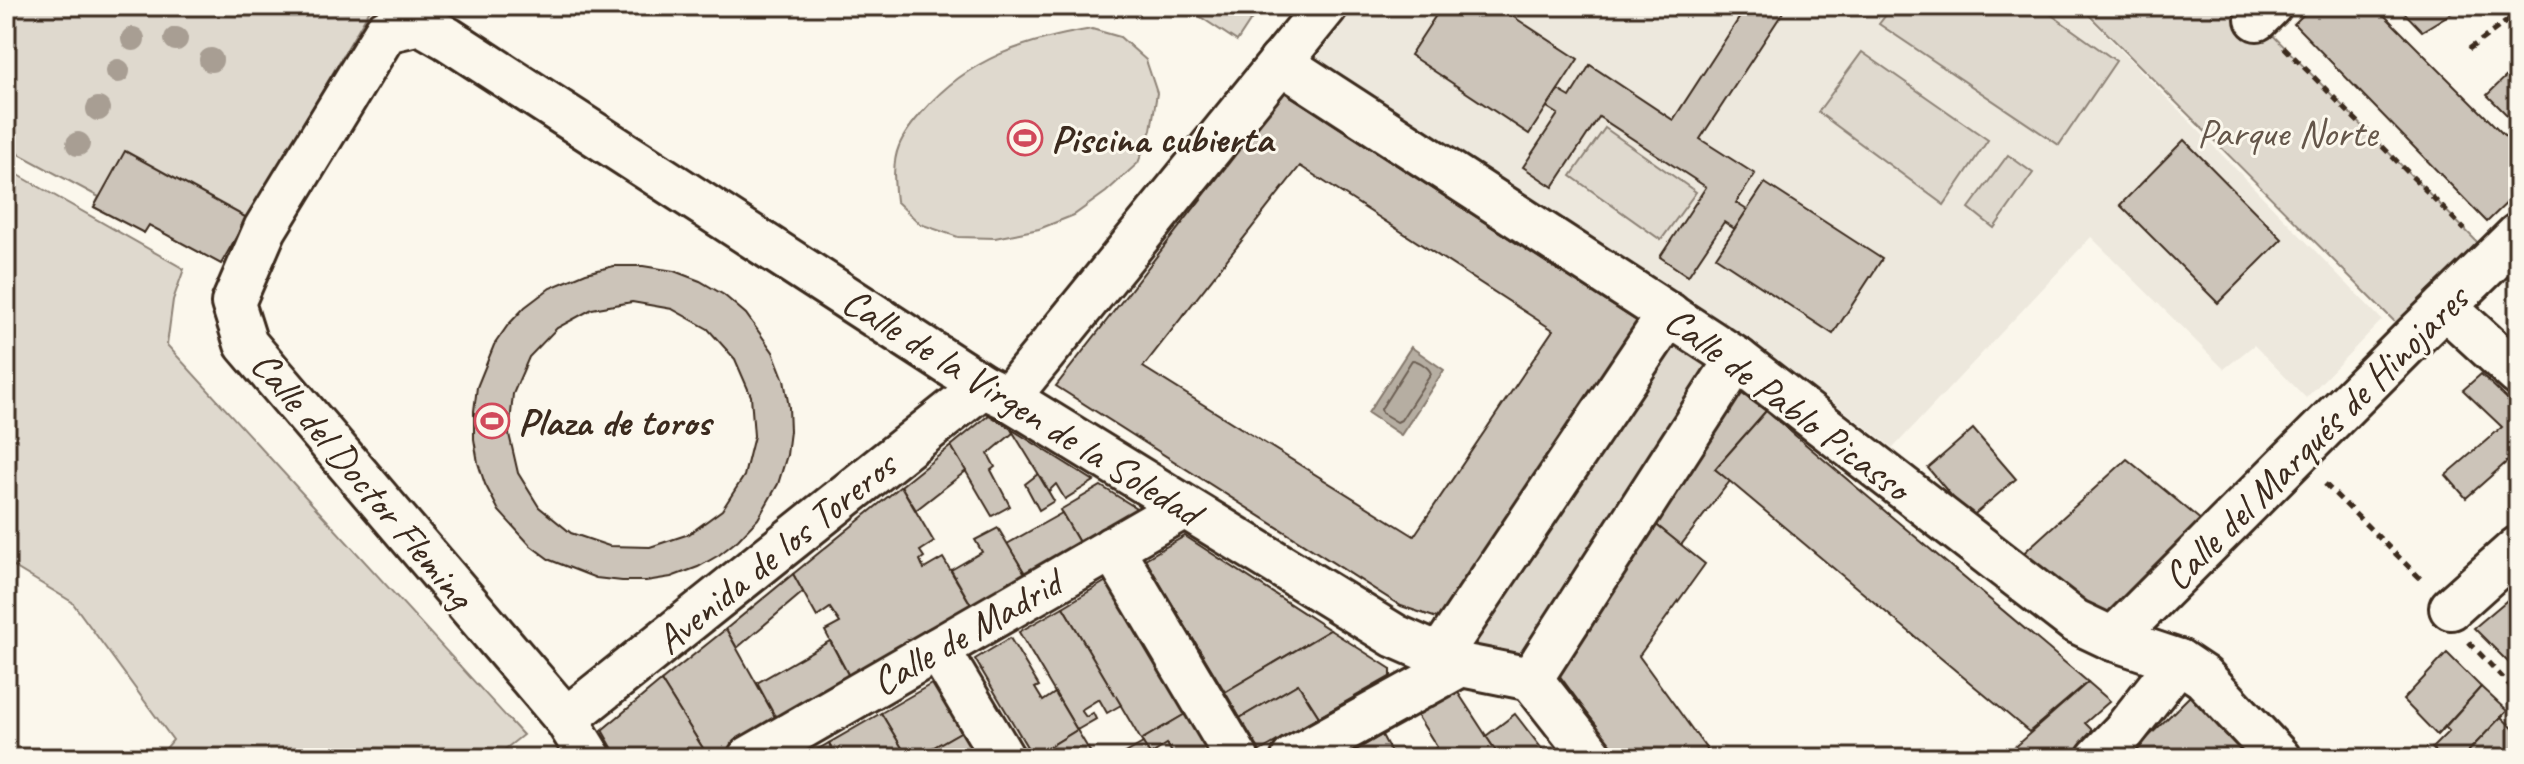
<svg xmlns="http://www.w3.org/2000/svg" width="2524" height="764" font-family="Caveat,sans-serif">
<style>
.built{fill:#ede8dd}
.green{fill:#dfd9ce;stroke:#8d8276;stroke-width:2}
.water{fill:#b6aea2;stroke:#85796d;stroke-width:2}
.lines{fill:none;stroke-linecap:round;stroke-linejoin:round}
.shore{stroke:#6c5f53;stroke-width:2}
.building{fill:#ccc4b9;stroke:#3b2a1e;stroke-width:2;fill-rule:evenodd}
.street-casing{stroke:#3b2a1e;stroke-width:48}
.path{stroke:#3b2a1e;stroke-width:5;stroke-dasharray:8 6;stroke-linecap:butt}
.street{stroke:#fbf7ec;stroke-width:42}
.tree{fill:#a89e93}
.labels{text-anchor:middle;stroke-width:6;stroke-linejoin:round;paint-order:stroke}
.park-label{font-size:40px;fill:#64564a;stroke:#fbf7ec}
.poi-label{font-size:40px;font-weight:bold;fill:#3b2a1e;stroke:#fbf7ec;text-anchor:start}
.street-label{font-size:40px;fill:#3b2a1e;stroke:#fbf7ec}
</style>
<rect width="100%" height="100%" fill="#fbf7ec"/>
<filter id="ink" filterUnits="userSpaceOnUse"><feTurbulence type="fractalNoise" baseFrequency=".0125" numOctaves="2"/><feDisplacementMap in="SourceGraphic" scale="16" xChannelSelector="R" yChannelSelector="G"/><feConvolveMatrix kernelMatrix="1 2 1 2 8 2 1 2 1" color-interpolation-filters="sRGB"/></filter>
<g filter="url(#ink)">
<!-- built -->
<polygon class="built" points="1351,6 2078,6 2382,320 2306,398 2254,345 2224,369 2091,237 1893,448 1829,399 1309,58"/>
<!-- green -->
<g class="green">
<polygon points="6,6 372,6 221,264 149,225 144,233 94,207 99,197 6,147"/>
<polygon points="1184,6 1260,6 1237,41"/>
<polygon points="1893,6 2039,6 2116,61 2059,145 1879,24"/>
<polygon points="2080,6 2244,6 2494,259 2412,339"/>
<path d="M1092 29 1120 37 1146 60 1157 93 1151 130 1138 163 1106 192 1074 215 1039 229 995 238 958 237 920 224 896 201C894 183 892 163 899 146 904 133 915 120 924 110 969 58 1026 40 1092 29Z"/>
<polygon points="1862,52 1988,140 1944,205 1818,112"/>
<polygon points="1605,128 1696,192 1661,240 1571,176"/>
<polygon points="2008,155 2033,173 1994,228 1969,208"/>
<polygon points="6,168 184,269 173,300 167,345 523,735 494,758 158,758 173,740 72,602 6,562"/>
<polygon points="1672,328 1722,361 1525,668 1455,650"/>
</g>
<!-- water -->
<polygon class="water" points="1411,347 1444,370 1401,435 1368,413"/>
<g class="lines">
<!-- shore -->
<path class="shore" d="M1412 360C1418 360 1430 368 1431 374L1401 420 1397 422 1382 413 1381 409Z"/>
</g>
<!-- building -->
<g class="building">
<polygon points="1442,6 1497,6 1578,59 1529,134 1410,55"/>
<polygon points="1747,6 1787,6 1700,139 1755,174 1736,203 1747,210 1735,229 1724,222 1688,276 1660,257 1706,187 1599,117 1553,187 1523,167 1558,114 1547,107 1558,90 1570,97 1590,65 1673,120"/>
<polygon points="2312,6 2375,6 2518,149 2518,192 2487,222 2294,24"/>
<polygon points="2398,6 2463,6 2422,31"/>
<polygon points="2518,65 2518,126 2487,95"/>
<path d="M1284 92 1638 322 1440 619 1401 606 1056 386ZM1300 166 1553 330 1414 536 1143 367Z"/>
<polygon points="2184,140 2282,239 2218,303 2120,205"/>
<polygon points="125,151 247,218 221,264 149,225 144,233 94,207"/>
<polygon points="1765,183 1882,259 1833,334 1716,257"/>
<path d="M614 266H643L674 271 700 281 724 295 746 314 773 352 784 380 789 407 790 431 787 455 778 484 758 519 738 540 719 555 698 567 671 577 646 581H622L596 578 550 560 531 546 499 511 485 484 478 463 474 439V411L477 387 494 345 508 325 525 307 550 288 586 273ZM632 302 672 309 708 329 735 359 751 396 754 436 744 476 722 510 689 534 650 547 609 546 571 533 539 507 518 473 509 434 513 394 529 357 557 328 592 309Z"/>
<polygon points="2481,374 2518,409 2518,452 2466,498 2446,475 2502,427 2463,390"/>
<polygon points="1738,391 1766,411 1715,469 1730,481 1681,545 1654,523"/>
<polygon points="1766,411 2088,682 2029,732 1715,469"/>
<polygon points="989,415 1011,429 1013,433 988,454 995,467 991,470 1010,506 992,516 951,446"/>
<polygon points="1011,429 1094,481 1065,499 1056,484 1049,491"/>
<polygon points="1973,429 2016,479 1970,518 1928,468"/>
<polygon points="951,446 966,471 916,510 901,486"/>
<polygon points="2127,459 2208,526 2111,623 2017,559"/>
<polygon points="1038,474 1054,501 1039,510 1025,484"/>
<polygon points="901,486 934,542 920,551 924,557 920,560 924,569 943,558 973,608 851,680 825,631 840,623 830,608 817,617 793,574"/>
<polygon points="1101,486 1141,511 1081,546 1060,510"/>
<polygon points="1062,513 1081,546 1027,577 1007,544"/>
<polygon points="1654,523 1705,564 1639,656 1713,758 1620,758 1554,668"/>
<polygon points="998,528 1027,577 973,608 951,570 982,552 975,540"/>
<polygon points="1185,536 1330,630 1225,692 1145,559"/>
<polygon points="793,574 803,592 737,648 726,629"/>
<polygon points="1108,580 1187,713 1141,740 1063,607"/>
<polygon points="2518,591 2518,672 2474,628"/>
<polygon points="1063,607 1121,705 1107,713 1099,699 1081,710 1086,717 1093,713 1096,719 1077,730 1019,632"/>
<polygon points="726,629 778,722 717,758 709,758 661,681"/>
<polygon points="1330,630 1391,669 1391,676 1319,717 1298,684 1240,718 1225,692"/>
<polygon points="1010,638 1039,686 1035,688 1043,701 1055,693 1077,730 1033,757 975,659"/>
<polygon points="830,641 851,680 778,722 757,683"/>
<polygon points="2447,653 2481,687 2437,735 2403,700"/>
<polygon points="661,681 709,758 618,758 602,730"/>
<polygon points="935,682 964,730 915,758 908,758 881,713"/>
<polygon points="2088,682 2110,701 2085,723 2096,734 2073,758 2002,758"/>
<polygon points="1298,684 1319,717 1260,751 1240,718"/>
<polygon points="2481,687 2507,711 2462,758 2442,758 2432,748 2449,731 2445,727"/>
<polygon points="1457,691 1498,754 1492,758 1421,758 1437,747 1417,715"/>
<polygon points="2194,692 2251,758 2127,758"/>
<polygon points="881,713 908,758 837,758 829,743"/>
<polygon points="1187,713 1214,758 1175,758 1167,744 1150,755 1141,740"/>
<polygon points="1515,714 1549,758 1492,758 1498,754 1486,736"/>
<polygon points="2501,717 2518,733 2518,753 2512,758 2462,758"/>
<polygon points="964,730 981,758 915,758"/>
<polygon points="1077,730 1094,758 1034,758 1033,757"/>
<polygon points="1382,735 1394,758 1343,758"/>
<polygon points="829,743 837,758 803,758"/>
<polygon points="1143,743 1152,758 1117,758"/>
</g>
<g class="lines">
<!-- street casing -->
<g class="street-casing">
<g id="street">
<polyline points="2257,19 2270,6"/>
<polyline points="1280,62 1737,359 2075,621 2113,639 2179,661 2203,677 2279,758"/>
<polyline points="2445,307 2518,374"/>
<polyline points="1008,398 1326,6"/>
<polyline points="1112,548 1237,758"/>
<polyline points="2451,608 2518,548"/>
<polyline points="2113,639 2412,339 2518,235"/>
<polyline points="938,649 1003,758"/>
<polyline points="1440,655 1669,314"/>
<polyline points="1531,679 1737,359"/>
<polyline points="566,719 983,386"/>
<polyline points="590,758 566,719 246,344 233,303 265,229 386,31 420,23 448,39 983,386 1008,398 1395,636 1461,665 1531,679 1593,758"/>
<polyline points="749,758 1184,507"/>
<polyline points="1293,758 1461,665"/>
<polyline points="2098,758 2124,731 2179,661"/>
</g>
</g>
<!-- path -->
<g class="path">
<polyline points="2284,47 2465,230"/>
<polyline points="2469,49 2518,13"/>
<polyline points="2325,484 2423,581"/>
<polyline points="2469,642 2518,694"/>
</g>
<!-- street -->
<use href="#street" class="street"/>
</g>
<!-- trees -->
<g class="tree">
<circle cx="133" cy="39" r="12"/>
<circle cx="176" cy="39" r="12"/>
<circle cx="211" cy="60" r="12"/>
<circle cx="118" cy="71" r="12"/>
<circle cx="98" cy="109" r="12"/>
<circle cx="78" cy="144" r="12"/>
</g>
</g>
<!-- icons -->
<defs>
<g id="stadium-ring" transform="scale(1.8)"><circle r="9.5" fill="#fbf7ec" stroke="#d1495b" stroke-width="1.5"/><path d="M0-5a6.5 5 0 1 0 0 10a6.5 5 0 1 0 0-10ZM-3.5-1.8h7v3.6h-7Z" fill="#d1495b"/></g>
</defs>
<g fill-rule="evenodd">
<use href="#stadium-ring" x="1025" y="138"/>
<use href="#stadium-ring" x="492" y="421"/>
</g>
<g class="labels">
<!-- park labels -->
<g class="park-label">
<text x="2287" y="146">Parque Norte</text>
</g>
<!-- poi labels -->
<g class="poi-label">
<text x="1051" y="152">Piscina cubierta</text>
<text x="518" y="435">Plaza de toros</text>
</g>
<!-- street labels -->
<g class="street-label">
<text transform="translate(1788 403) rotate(37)" y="14">Calle de Pablo Picasso</text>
<text transform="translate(1022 406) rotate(32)" y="14">Calle de la Virgen de la Soledad</text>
<text transform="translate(2315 437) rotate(-45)" y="14">Calle del Marqués de Hinojares</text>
<text transform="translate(363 479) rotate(50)" y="14">Calle del Doctor Fleming</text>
<text transform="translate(775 552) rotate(-39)" y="14">Avenida de los Toreros</text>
<text transform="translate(966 632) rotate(-30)" y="14">Calle de Madrid</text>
</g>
</g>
<!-- margin -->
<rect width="2524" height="764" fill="none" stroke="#fbf7ec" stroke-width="32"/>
<rect x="16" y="16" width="2492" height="732" fill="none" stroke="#3b2a1e" stroke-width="3" filter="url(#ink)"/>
</svg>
